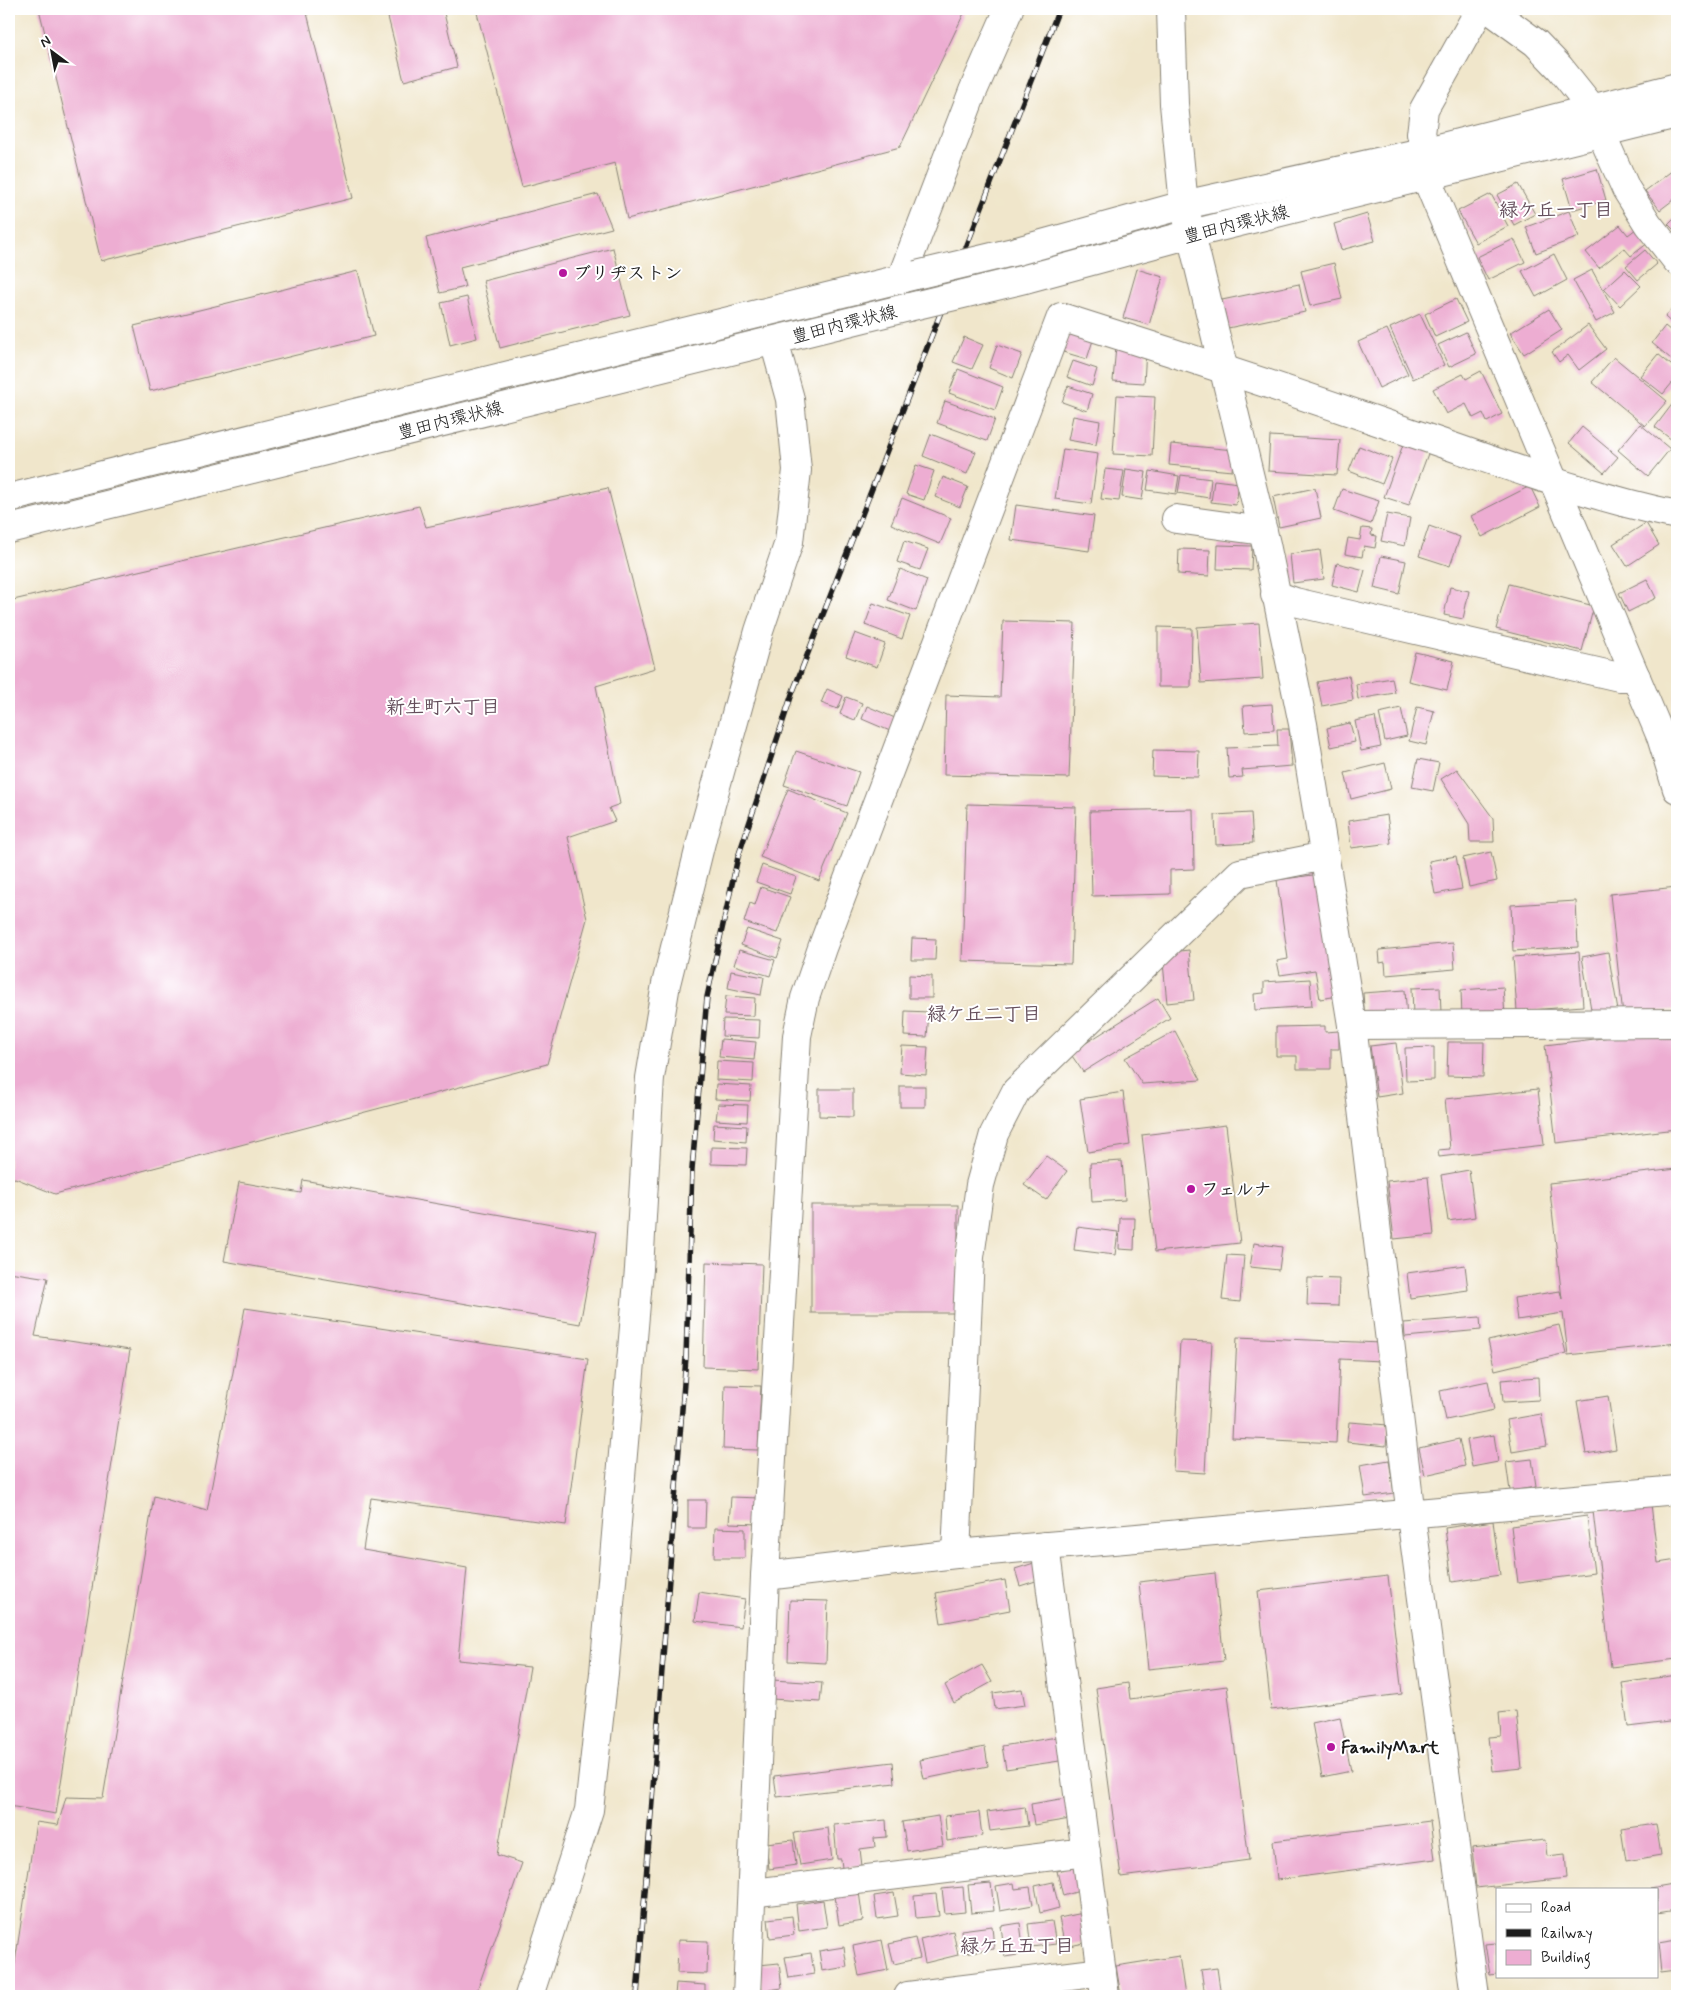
<svg xmlns="http://www.w3.org/2000/svg" width="1686" height="2005" font-family="Mynerve,'Klee One',sans-serif">
<style>
.building{fill:#edadd2}
.lines{fill:none;stroke-linecap:round;stroke-linejoin:round}
.minor-casing{stroke:#868174;stroke-width:30}
.minor{stroke:#fff;stroke-width:28}
.rail-casing{stroke:#1c1c1c;stroke-width:5.5}
.rail{stroke:#fff;stroke-width:4;stroke-dasharray:11;stroke-linecap:butt}
.minor-bridge-casing{stroke:#868174;stroke-width:30;stroke-linecap:butt}
.minor-bridge{stroke:#fff;stroke-width:28}
.poi-dot{fill:#b5179e;stroke:#fff;stroke-width:2}
.labels{text-anchor:middle;stroke-width:4;stroke-linejoin:round;paint-order:stroke}
.street-label{font-size:18px;fill:#1c1c1c;stroke:#fff}
.poi-label{font-size:18px;font-weight:bold;fill:#1c1c1c;stroke:#fff;text-anchor:start}
.neighbourhood-label{font-size:19px;font-weight:bold;fill:#654f5c;stroke:#fff}
</style>
<rect width="100%" height="100%" fill="#fff"/>
<filter id="ink" filterUnits="userSpaceOnUse"><feTurbulence type="fractalNoise" baseFrequency=".02" numOctaves="2"/><feDisplacementMap in="SourceGraphic" scale="10" xChannelSelector="R" yChannelSelector="G"/><feConvolveMatrix kernelMatrix="1 2 1 2 8 2 1 2 1" color-interpolation-filters="sRGB"/></filter>
<filter id="wash" filterUnits="userSpaceOnUse"><feTurbulence type="fractalNoise" baseFrequency=".0096" numOctaves="4" result="noise"/><feDisplacementMap in="SourceGraphic" scale="20" xChannelSelector="R" yChannelSelector="G"/><feGaussianBlur stdDeviation="1.12" result="paint"/><feColorMatrix in="noise" values="0 0 0 0 0 0 0 0 0 0 0 0 0 0 0 0 0 1.4 0 .05"/><feComposite in="paint" operator="in"/></filter>
<g filter="url(#wash)">
<rect width="100%" height="100%" fill="#f0e6cb"/>
<g id="blocks">
<!-- building -->
<g class="building">
<polygon points="39,9 306,9 353,198 101,261"/>
<polygon points="386,9 443,9 457,67 404,81"/>
<polygon points="476,9 966,9 900,147 627,219 615,163 522,187"/>
<polygon points="1677,167 1677,197 1660,210 1645,191"/>
<polygon points="1597,169 1606,200 1572,210 1563,179"/>
<polygon points="1518,184 1535,214 1514,225 1497,195"/>
<polygon points="598,194 612,228 460,267 465,287 440,293 426,238"/>
<polygon points="1491,194 1508,226 1476,243 1458,211"/>
<polygon points="1569,211 1579,237 1536,253 1526,227"/>
<polygon points="1367,214 1375,241 1341,250 1334,224"/>
<polygon points="1677,215 1677,233 1668,224"/>
<polygon points="1620,225 1628,235 1636,229 1648,243 1631,256 1624,248 1599,268 1586,252"/>
<polygon points="1514,239 1525,262 1488,280 1477,257"/>
<polygon points="613,248 630,315 500,348 483,281"/>
<polygon points="1645,250 1657,264 1638,280 1626,266"/>
<polygon points="1554,254 1567,280 1536,297 1522,271"/>
<polygon points="1334,263 1342,299 1310,306 1301,271"/>
<polygon points="1137,269 1163,277 1149,325 1123,318"/>
<polygon points="1592,270 1615,312 1596,322 1573,280"/>
<polygon points="1625,270 1641,286 1620,306 1604,289"/>
<polygon points="358,271 374,336 150,391 134,326"/>
<polygon points="1299,284 1305,312 1228,328 1222,300"/>
<polygon points="467,297 477,338 450,345 441,303"/>
<polygon points="1456,299 1467,322 1435,337 1425,314"/>
<polygon points="1677,302 1677,328 1665,317"/>
<polygon points="1549,309 1562,330 1524,354 1510,333"/>
<polygon points="1420,314 1444,365 1413,379 1390,328"/>
<polygon points="1588,325 1606,349 1579,370 1568,355 1559,362 1552,352"/>
<polygon points="1665,326 1677,336 1677,364 1652,343"/>
<polygon points="1387,329 1408,374 1379,388 1358,342"/>
<polygon points="1070,330 1094,337 1087,359 1063,352"/>
<polygon points="1466,332 1476,354 1449,367 1438,345"/>
<polygon points="964,337 983,345 972,369 953,362"/>
<polygon points="997,345 1022,354 1013,378 989,368"/>
<polygon points="1116,346 1146,349 1144,383 1113,381"/>
<polygon points="1658,354 1677,370 1677,377 1663,394 1640,376"/>
<polygon points="1614,357 1667,401 1645,426 1592,382"/>
<polygon points="1073,361 1097,369 1092,386 1067,377"/>
<polygon points="958,369 1003,387 995,410 949,393"/>
<polygon points="1481,371 1502,414 1487,422 1483,413 1473,418 1466,404 1446,414 1433,389 1463,374 1466,379"/>
<polygon points="1068,386 1092,394 1087,411 1062,402"/>
<polygon points="1117,395 1155,397 1152,456 1113,454"/>
<polygon points="1677,398 1677,442 1676,443 1655,427"/>
<polygon points="945,401 995,419 987,441 937,423"/>
<polygon points="1073,416 1100,421 1096,445 1068,440"/>
<polygon points="1640,424 1670,449 1648,476 1618,450"/>
<polygon points="1582,427 1618,457 1604,473 1569,443"/>
<polygon points="931,434 976,452 967,474 923,456"/>
<polygon points="1270,436 1340,440 1337,475 1268,471"/>
<polygon points="1404,442 1429,451 1409,505 1384,497"/>
<polygon points="1171,444 1234,450 1232,471 1169,465"/>
<polygon points="1359,446 1392,459 1382,484 1349,471"/>
<polygon points="1063,449 1098,454 1091,504 1055,499"/>
<polygon points="916,465 934,471 924,500 906,494"/>
<polygon points="1105,469 1124,471 1119,501 1101,499"/>
<polygon points="1126,469 1146,472 1142,500 1122,497"/>
<polygon points="1150,471 1179,476 1176,494 1147,490"/>
<polygon points="1181,475 1211,479 1209,498 1178,493"/>
<polygon points="943,477 968,487 960,507 935,497"/>
<polygon points="1214,480 1239,483 1236,505 1211,502"/>
<polygon points="1530,486 1540,507 1482,537 1471,516"/>
<polygon points="608,488 655,668 596,686 620,804 609,808 615,821 568,837 587,919 547,1064 55,1194 15,1178 9,1180 9,601 419,506 426,527"/>
<polygon points="1315,488 1321,518 1279,527 1273,497"/>
<polygon points="1342,489 1379,501 1371,524 1334,511"/>
<polygon points="902,498 951,518 940,544 891,524"/>
<polygon points="1016,505 1094,516 1089,551 1011,540"/>
<polygon points="1387,514 1410,518 1405,546 1381,541"/>
<polygon points="1646,523 1659,545 1627,566 1613,544"/>
<polygon points="1429,526 1460,537 1450,566 1419,556"/>
<polygon points="1362,528 1372,529 1371,535 1377,536 1375,548 1364,546 1362,557 1345,554 1348,538 1360,540"/>
<polygon points="904,541 928,549 920,570 897,562"/>
<polygon points="1218,545 1252,546 1251,570 1217,569"/>
<polygon points="1179,549 1210,550 1209,576 1178,574"/>
<polygon points="1320,550 1324,579 1293,583 1290,554"/>
<polygon points="1381,556 1406,561 1399,594 1374,588"/>
<polygon points="1337,563 1365,570 1359,592 1332,585"/>
<polygon points="900,569 927,580 916,611 888,600"/>
<polygon points="1647,579 1656,598 1628,612 1619,593"/>
<polygon points="1509,584 1594,606 1582,651 1496,629"/>
<polygon points="1450,587 1469,591 1463,619 1444,615"/>
<polygon points="873,603 910,616 902,639 865,625"/>
<polygon points="1003,621 1075,623 1069,778 944,775 946,695 1000,697"/>
<polygon points="1259,623 1263,679 1201,683 1197,627"/>
<polygon points="1158,627 1192,628 1191,687 1158,687"/>
<polygon points="855,633 885,644 877,667 846,656"/>
<polygon points="1415,652 1454,661 1447,690 1408,681"/>
<polygon points="1349,676 1353,700 1322,706 1317,682"/>
<polygon points="1392,678 1395,693 1358,699 1356,684"/>
<polygon points="1676,688 1677,689 1677,727 1673,717"/>
<polygon points="827,689 843,696 838,709 821,703"/>
<polygon points="846,697 862,703 855,720 840,714"/>
<polygon points="1272,704 1274,730 1245,732 1243,706"/>
<polygon points="867,706 895,718 890,731 862,719"/>
<polygon points="1417,707 1434,711 1426,745 1409,741"/>
<polygon points="1401,708 1407,736 1385,741 1379,713"/>
<polygon points="1375,717 1381,747 1361,751 1355,721"/>
<polygon points="1350,723 1355,742 1331,747 1327,728"/>
<polygon points="1277,729 1289,729 1292,766 1242,770 1243,777 1229,778 1227,748 1278,746"/>
<polygon points="1153,750 1199,751 1198,777 1152,776"/>
<polygon points="796,751 859,772 847,806 784,785"/>
<polygon points="1418,759 1439,763 1433,791 1412,787"/>
<polygon points="1385,763 1391,789 1351,799 1345,773"/>
<polygon points="1457,769 1493,818 1494,842 1470,842 1469,824 1441,779"/>
<polygon points="788,789 847,813 819,881 760,857"/>
<polygon points="967,804 1076,807 1071,964 962,961"/>
<polygon points="1193,809 1194,869 1170,870 1170,894 1092,896 1090,811"/>
<polygon points="1251,813 1253,843 1216,845 1215,815"/>
<polygon points="1387,815 1391,843 1351,848 1348,821"/>
<polygon points="1491,852 1497,881 1469,887 1463,858"/>
<polygon points="1456,856 1462,889 1435,894 1429,861"/>
<polygon points="762,865 796,877 790,894 756,882"/>
<polygon points="1320,874 1338,996 1320,999 1315,970 1280,975 1277,961 1288,959 1277,880"/>
<polygon points="761,887 790,897 777,933 744,922 750,903 755,905"/>
<polygon points="1677,887 1677,1009 1623,1016 1610,894"/>
<polygon points="1576,901 1578,947 1513,951 1511,905"/>
<polygon points="747,929 783,941 777,958 741,945"/>
<polygon points="912,938 936,939 935,960 911,960"/>
<polygon points="1453,943 1455,969 1386,975 1385,962 1380,963 1379,950"/>
<polygon points="739,950 775,960 770,976 734,965"/>
<polygon points="1189,950 1194,1000 1167,1003 1162,953"/>
<polygon points="1579,952 1583,1006 1517,1011 1513,957"/>
<polygon points="1608,952 1618,1011 1592,1015 1582,957"/>
<polygon points="731,971 764,977 761,995 728,988"/>
<polygon points="909,975 932,976 932,998 909,998"/>
<polygon points="1310,979 1312,1006 1255,1010 1254,994 1264,993 1264,982"/>
<polygon points="1440,987 1441,1013 1413,1015 1412,988"/>
<polygon points="1503,987 1505,1017 1462,1018 1461,990"/>
<polygon points="1405,990 1407,1019 1365,1022 1363,993"/>
<polygon points="726,996 755,998 754,1016 724,1015"/>
<polygon points="1158,998 1170,1018 1083,1072 1070,1053"/>
<polygon points="905,1011 929,1012 927,1037 904,1036"/>
<polygon points="723,1019 760,1020 759,1038 722,1036"/>
<polygon points="1325,1026 1325,1032 1339,1031 1339,1049 1331,1049 1331,1069 1297,1069 1297,1056 1276,1056 1276,1027"/>
<polygon points="1677,1029 1677,1129 1556,1143 1545,1045"/>
<polygon points="1175,1031 1201,1080 1142,1084 1125,1058"/>
<polygon points="721,1039 756,1042 754,1060 719,1057"/>
<polygon points="1448,1042 1484,1042 1483,1077 1447,1076"/>
<polygon points="1396,1043 1403,1093 1377,1097 1370,1046"/>
<polygon points="902,1046 928,1047 926,1075 900,1073"/>
<polygon points="1434,1047 1434,1080 1406,1081 1405,1048"/>
<polygon points="717,1061 754,1063 753,1082 716,1080"/>
<polygon points="716,1084 751,1086 750,1101 715,1099"/>
<rect x="900" y="1086" width="25" height="21"/>
<polygon points="819,1089 853,1089 853,1117 819,1116"/>
<polygon points="1538,1089 1544,1145 1439,1157 1438,1150 1450,1149 1445,1099"/>
<polygon points="1123,1092 1130,1145 1088,1152 1080,1099"/>
<polygon points="718,1104 748,1105 747,1122 716,1120"/>
<polygon points="714,1124 747,1126 746,1142 713,1139"/>
<polygon points="1226,1125 1240,1243 1155,1252 1142,1135"/>
<polygon points="711,1147 747,1148 746,1165 711,1164"/>
<polygon points="1046,1156 1067,1171 1046,1200 1024,1185"/>
<polygon points="1122,1161 1125,1200 1092,1202 1090,1163"/>
<polygon points="1677,1169 1677,1343 1568,1355 1563,1313 1517,1320 1514,1298 1560,1291 1562,1299 1549,1183"/>
<polygon points="1469,1170 1475,1217 1448,1221 1441,1175"/>
<polygon points="1428,1177 1434,1235 1394,1239 1387,1181"/>
<polygon points="303,1180 597,1232 580,1324 224,1261 239,1182 301,1193"/>
<rect x="811" y="1205" width="147" height="108"/>
<polygon points="1120,1218 1135,1218 1134,1250 1119,1249"/>
<polygon points="1077,1227 1118,1232 1115,1255 1074,1250"/>
<polygon points="1254,1243 1282,1247 1279,1270 1250,1267"/>
<polygon points="1227,1255 1244,1256 1240,1302 1222,1300"/>
<polygon points="706,1262 762,1264 758,1369 703,1367"/>
<polygon points="1465,1265 1468,1290 1410,1298 1407,1273"/>
<polygon points="9,1272 48,1278 35,1336 130,1350 56,1814 9,1806"/>
<polygon points="1308,1278 1339,1279 1338,1306 1307,1305"/>
<polygon points="245,1308 588,1359 566,1525 371,1498 363,1550 467,1568 458,1660 530,1667 497,1855 522,1863 475,1996 10,1996 36,1822 58,1825 66,1797 103,1798 154,1496 207,1511"/>
<polygon points="1480,1317 1481,1330 1405,1337 1404,1323"/>
<polygon points="1559,1325 1566,1353 1495,1370 1488,1341"/>
<polygon points="1237,1337 1381,1343 1381,1361 1340,1359 1336,1443 1232,1438"/>
<polygon points="1180,1341 1212,1342 1205,1473 1173,1471"/>
<polygon points="1538,1377 1539,1400 1503,1402 1501,1380"/>
<polygon points="1488,1381 1494,1410 1446,1420 1440,1391"/>
<polygon points="725,1385 761,1386 758,1450 723,1449"/>
<polygon points="1608,1396 1616,1449 1586,1454 1577,1401"/>
<polygon points="1541,1414 1547,1446 1512,1452 1507,1420"/>
<polygon points="1349,1422 1388,1425 1386,1446 1347,1442"/>
<polygon points="1494,1435 1498,1462 1472,1467 1467,1440"/>
<polygon points="1459,1439 1465,1466 1425,1475 1419,1448"/>
<polygon points="1532,1459 1536,1487 1510,1491 1506,1462"/>
<polygon points="1389,1460 1394,1493 1365,1497 1360,1465"/>
<polygon points="731,1497 760,1498 759,1524 729,1523"/>
<polygon points="688,1500 706,1500 705,1528 688,1528"/>
<polygon points="1651,1504 1658,1563 1677,1560 1677,1659 1611,1667 1593,1511"/>
<polygon points="1587,1516 1594,1573 1518,1583 1511,1526"/>
<polygon points="1493,1521 1500,1575 1452,1582 1445,1528"/>
<polygon points="715,1528 745,1529 745,1558 714,1558"/>
<polygon points="1037,1562 1042,1579 1020,1586 1015,1569"/>
<polygon points="1215,1573 1224,1661 1148,1669 1139,1582"/>
<polygon points="1388,1576 1402,1694 1271,1710 1258,1591"/>
<polygon points="1005,1580 1010,1610 941,1623 936,1593"/>
<polygon points="699,1592 745,1599 741,1627 695,1621"/>
<polygon points="790,1600 828,1601 826,1663 788,1661"/>
<polygon points="982,1665 992,1682 954,1703 945,1685"/>
<polygon points="1677,1675 1677,1721 1628,1727 1622,1683"/>
<polygon points="772,1680 822,1683 820,1702 771,1699"/>
<polygon points="1128,1683 1130,1699 1227,1686 1249,1860 1121,1877 1096,1688"/>
<polygon points="1022,1689 1025,1705 995,1709 993,1693"/>
<polygon points="1516,1711 1522,1768 1492,1771 1488,1737 1501,1736 1499,1713"/>
<polygon points="1340,1717 1351,1771 1322,1777 1312,1723"/>
<polygon points="1063,1736 1066,1760 1006,1769 1002,1746"/>
<polygon points="985,1747 988,1766 924,1779 920,1760"/>
<polygon points="893,1762 895,1783 777,1797 774,1776"/>
<polygon points="1066,1798 1070,1819 1034,1825 1031,1804"/>
<polygon points="1025,1807 1028,1826 990,1831 987,1812"/>
<polygon points="979,1812 982,1836 947,1841 945,1816"/>
<polygon points="938,1816 943,1845 907,1851 902,1822"/>
<polygon points="886,1820 887,1837 874,1838 875,1847 860,1849 862,1866 842,1868 841,1859 837,1859 834,1825"/>
<polygon points="1430,1821 1435,1859 1277,1880 1273,1841"/>
<polygon points="1656,1824 1661,1855 1626,1861 1621,1829"/>
<polygon points="828,1828 832,1860 800,1865 794,1833"/>
<polygon points="793,1840 796,1865 769,1869 766,1843"/>
<polygon points="1545,1840 1547,1856 1565,1854 1567,1878 1476,1888 1472,1848"/>
<polygon points="1073,1867 1079,1891 1063,1896 1057,1871"/>
<polygon points="1053,1882 1059,1908 1040,1913 1035,1886"/>
<polygon points="991,1883 994,1911 971,1913 968,1885"/>
<polygon points="1014,1883 1015,1889 1030,1887 1033,1905 1000,1911 996,1886"/>
<polygon points="1673,1884 1676,1910 1657,1913 1657,1889 1650,1888"/>
<polygon points="963,1887 965,1912 945,1914 942,1889"/>
<polygon points="859,1892 863,1921 839,1925 835,1896"/>
<polygon points="894,1893 898,1916 877,1919 874,1896"/>
<polygon points="936,1894 939,1916 916,1918 914,1896"/>
<polygon points="823,1900 827,1927 799,1931 796,1904"/>
<polygon points="1083,1913 1089,1942 1065,1947 1059,1918"/>
<polygon points="792,1916 794,1935 770,1938 768,1919"/>
<polygon points="1052,1921 1056,1944 1031,1947 1028,1924"/>
<polygon points="1020,1923 1024,1954 1005,1957 1001,1926"/>
<polygon points="992,1926 994,1949 963,1953 961,1930"/>
<polygon points="953,1931 958,1955 925,1963 920,1939"/>
<polygon points="915,1938 920,1958 894,1964 889,1944"/>
<polygon points="678,1940 708,1941 707,1974 677,1973"/>
<polygon points="882,1940 888,1970 859,1976 853,1946"/>
<polygon points="1677,1941 1677,1970 1661,1972 1658,1944"/>
<polygon points="1497,1943 1497,1974 1490,1975 1485,1944"/>
<polygon points="844,1947 847,1967 822,1971 819,1951"/>
<polygon points="811,1953 814,1974 789,1978 785,1957"/>
<polygon points="1179,1956 1185,1996 1121,1996 1116,1966"/>
<polygon points="779,1963 782,1988 762,1991 759,1965"/>
<polygon points="1217,1968 1221,1996 1205,1996 1201,1970"/>
<polygon points="676,1983 705,1985 705,1996 675,1996"/>
</g>
</g>
</g>
<g filter="url(#ink)">
<use href="#blocks" fill-opacity="0" stroke="#868174" stroke-width="1"/>
<g class="lines">
<!-- minor casing -->
<g class="minor-casing">
<g id="minor">
<polyline points="1171,9 1174,104 1184,205 1266,544 1303,724 1352,1025 1411,1516 1475,1996"/>
<polyline points="1489,9 1536,43 1560,68 1592,108"/>
<polyline points="1601,133 1626,189 1648,224 1677,261"/>
<polyline points="1427,151 1421,134 1424,109 1480,9"/>
<polyline points="1426,177 1661,737 1677,789"/>
<polyline points="1017,251 1184,205 1427,151 1677,87"/>
<polyline points="901,279 973,91 1009,9"/>
<polyline points="1025,279 1191,234 1677,114"/>
<polyline points="9,498 916,275"/>
<polyline points="1176,519 1263,531"/>
<polyline points="9,529 909,307"/>
<polyline points="1275,595 1295,602 1619,677 1636,677"/>
<polyline points="1352,1025 1677,1023"/>
<polyline points="1045,1546 1105,1996"/>
<polyline points="956,1554 970,1257 980,1185 994,1134 1016,1091 1240,873 1325,856"/>
<polyline points="765,1576 956,1554 1677,1490"/>
<polyline points="752,1893 1086,1852"/>
<polyline points="529,1996 589,1810 604,1673 639,1269 650,1078 666,984 705,826 759,631 789,542 797,470 790,399 774,341"/>
<path d="M747 1996 765 1576 797 1036 805 998 822 948 1061 317C1176 353 1291 391 1406 431 1496 461 1584 496 1677 515"/>
<polyline points="908,1996 1102,1972"/>
</g>
</g>
<!-- minor -->
<use href="#minor" class="minor"/>
<!-- rail casing -->
<g class="rail-casing">
<polyline id="rail" points="637,1996 686,1357 692,1169 707,997 738,857 792,694 1059,9"/>
</g>
<!-- rail -->
<use href="#rail" class="rail"/>
<!-- minor-bridge casing -->
<g class="minor-bridge-casing">
<g id="minor-bridge">
<polyline points="916,275 1017,251"/>
<polyline points="909,307 1025,279"/>
</g>
</g>
<!-- minor-bridge -->
<use href="#minor-bridge" class="minor-bridge"/>
</g>
</g>
<!-- markers -->
<g class="poi-dot">
<circle cx="563" cy="273" r="5"/>
<circle cx="1191" cy="1189" r="5"/>
<circle cx="1331" cy="1747" r="5"/>
</g>
<g class="labels">
<!-- street labels -->
<g class="street-label">
<text transform="translate(1236 224) rotate(-14)" y="6">豊田内環状線</text>
<text transform="translate(844 324) rotate(-14)" y="6">豊田内環状線</text>
<text transform="translate(450 420) rotate(-14)" y="6">豊田内環状線</text>
</g>
<!-- poi labels -->
<g class="poi-label">
<text x="573" y="279">ブリヂストン</text>
<text x="1201" y="1195">フェルナ</text>
<text x="1341" y="1753">FamilyMart</text>
</g>
<!-- neighbourhood labels -->
<g class="neighbourhood-label">
<text x="1556" y="216">緑ケ丘一丁目</text>
<text x="443" y="713">新生町六丁目</text>
<text x="984" y="1020">緑ケ丘二丁目</text>
<text x="1017" y="1952">緑ケ丘五丁目</text>
</g>
</g>
<!-- margin -->
<rect width="1686" height="2005" fill="none" stroke="#fff" stroke-width="30"/>
<!-- legend -->
<rect x="1496" y="1888" width="162" height="90" fill="#ffffff" stroke="#a4a4a4"/>
<rect x="1506" y="1904" width="25" height="8" fill="#ffffff" stroke="#a4a4a4"/>
<text x="1541" y="1912" font-size="15" fill="#1c1c1c">Road</text>
<rect x="1506" y="1929" width="25" height="8" fill="#1c1c1c" stroke="#a4a4a4"/>
<text x="1541" y="1938" font-size="15" fill="#1c1c1c">Railway</text>
<rect x="1506" y="1950" width="25" height="15" fill="#edadd2" stroke="#a4a4a4"/>
<text x="1541" y="1962" font-size="15" fill="#1c1c1c">Building</text>
<!-- north arrow -->
<g transform="translate(52 52) rotate(328)" stroke="#ffffff" stroke-width="4" paint-order="stroke">
<path d="M0-4L9 19L0 12L-9 19Z" fill="#1c1c1c"/>
<text y="-8" font-size="14" font-weight="bold" text-anchor="middle" fill="#1c1c1c">N</text>
</g>
</svg>
